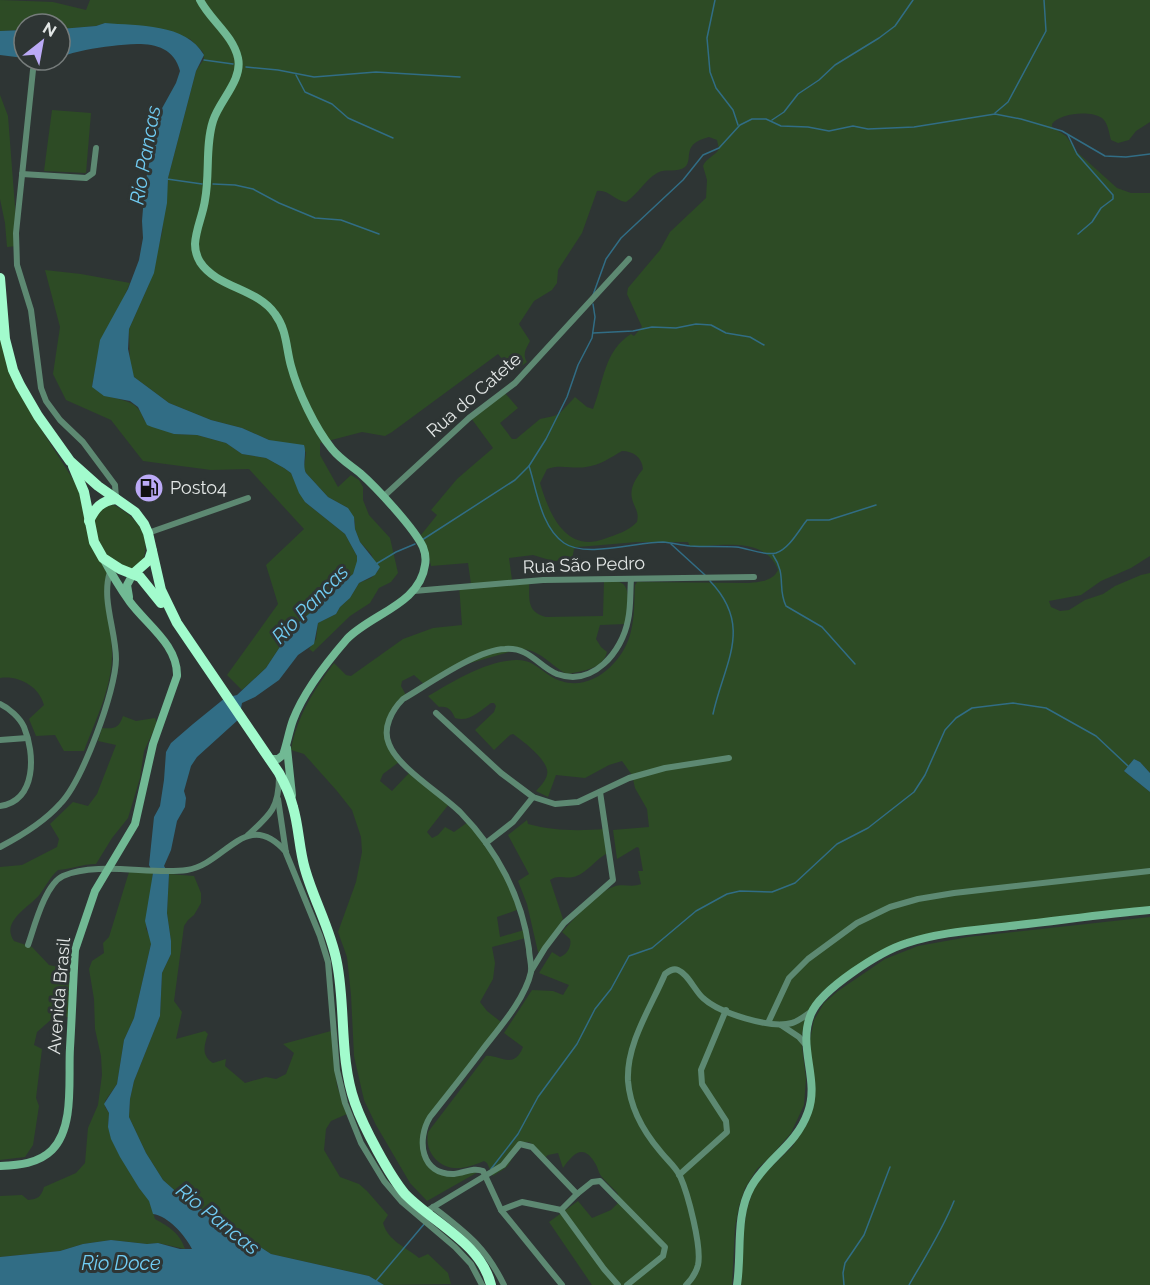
<svg xmlns="http://www.w3.org/2000/svg" width="1150" height="1285" font-family="Raleway,sans-serif">
<style>
.green{fill:#2d4b25;fill-rule:evenodd}
.water{fill:#316d85}
.lines{fill:none;stroke-linecap:round;stroke-linejoin:round}
.stream{stroke:#316d85;stroke-width:1.5}
.street{stroke:#5d8972;stroke-width:6}
.secondary{stroke:#71b994;stroke-width:8}
.highway{stroke:#a2fbcd;stroke-width:10}
.labels{text-anchor:middle;stroke-width:6;stroke-linejoin:round;paint-order:stroke}
.street-label{font-size:18px;fill:#e3e7e6;stroke:#2e3534}
.poi-label{font-size:18px;fill:#e3e7e6;stroke:#2e3534;text-anchor:start}
.water-label{font-size:20px;font-style:italic;fill:#71ccf3;stroke:#2e3534}
</style>
<rect width="100%" height="100%" fill="#2e3534"/>
<!-- green -->
<g class="green">
<path d="M0 0 53 2 86 10 90 0H1150V122L1136 131 1129 140 1118 143 1111 140C1109 133 1108 123 1102 118 1090 110 1060 113 1052 124V127L1066 136 1077 152 1117 188 1131 193H1150V556L1131 568 1101 581 1081 595 1049 601 1051 607 1060 611 1069 610 1085 600 1103 594 1115 586 1141 575 1150 573V773L1140 762 1134 759 1124 771 1150 792V908L915 937 832 983 818 996 806 1016 801 1039 806 1079 804 1105 791 1133 772 1155 757 1169 745 1188 739 1206 735 1227 732 1285H592L549 1222 578 1201 592 1218 611 1210 618 1203V1194C613 1188 606 1182 601 1176 598 1172 598 1167 595 1163 583 1143 573 1154 563 1168L558 1153 548 1155 541 1161 531 1143C516 1138 516 1155 509 1164 506 1169 498 1172 493 1176L487 1163 484 1161C477 1164 469 1167 461 1168 440 1170 424 1153 428 1132L486 1056C498 1054 514 1071 523 1047L504 1033 532 990 553 991 563 995 569 985 539 973 552 952 560 957C567 955 572 946 570 939L562 932C574 919 596 893 613 887 623 883 632 888 641 884L638 871H643L639 848 637 847 617 859 613 830 649 827 647 809 635 788 632 775 622 761 609 765 585 778 556 775 548 797 536 791C540 787 546 780 547 775 551 762 523 741 513 734L510 735 494 750 475 730 494 712 496 706 494 703H491C481 710 469 723 455 718 451 710 449 706 439 707L428 696C454 681 485 661 516 660 536 659 544 676 561 681 593 692 625 660 631 631 635 616 634 600 635 585L637 582 749 583C760 582 773 581 778 570 766 536 719 546 690 547L688 542H637L578 547 574 549 572 560 553 561 533 555 509 558 512 580 529 579C530 597 525 612 546 617L603 616 604 581C609 581 615 581 619 582 633 585 627 614 626 624L600 625 596 639 601 647 607 652C603 669 583 671 567 674 551 666 540 649 520 649L467 664 426 686 414 675 402 681 401 686 407 697C397 705 387 721 388 735 390 743 396 754 399 762L383 774 380 781 392 791 410 772 449 804 427 832 432 838 438 835 445 827 454 832 468 822C489 848 509 878 517 910L497 917 500 937 524 930 526 938 492 947 495 963 493 979 480 1002 487 1011 501 1022 424 1124C415 1150 423 1157 442 1174L478 1172 427 1201 410 1183 376 1125 364 1100 354 1056 351 995 347 957 338 932 356 882 362 852 361 837 352 810 337 791 304 754 291 750C297 716 314 690 334 663L346 675 351 676 403 639 433 628 462 625 459 585 471 584 468 563 431 566 427 547 421 535 437 515 431 510 457 479 493 448 471 418 504 392 518 408 500 423 512 439H516L540 419 554 416 560 413 575 397 587 407 593 409C604 381 604 351 631 334L634 336 642 327 627 294 628 288 660 250 670 232 706 198 707 180 703 166C706 158 715 156 719 149L717 140 709 137C680 144 694 159 685 167 678 173 665 168 657 173 645 180 638 194 626 202 615 201 608 189 597 191L582 233 558 270 557 283 552 290 534 301 519 324 530 341C526 349 522 354 527 362L513 372 498 354 392 432 385 436 362 432 320 443V455L338 487 351 475 359 480 363 487V500L369 515 390 538 398 573 391 582 379 588 370 603 350 616 313 652 309 649 316 639 318 623 336 614 340 607 350 598 359 583 371 578 378 571 371 554 360 542 355 529V522L348 508 328 497 306 473 304 468 306 452 269 440 242 428 211 420 169 403 134 377 130 366 129 329 149 284 162 233 168 178 196 71 204 59 203 52 190 39 105 23 96 26 60 29V24H24V30L0 31ZM622 451C633 451 642 457 643 469 636 478 628 489 633 502 636 510 639 513 637 522 627 532 617 534 604 539 565 553 549 513 540 483L547 469C559 464 573 469 586 467 600 465 610 458 622 451Z"/>
<polygon points="0,95 8,116 18,246 7,247 5,223 0,199"/>
<polygon points="52,110 91,113 86,173 44,171"/>
<path d="M45 270 81 274 130 283 97 360 92 386C109 405 136 392 144 420L174 434 197 435 226 443 242 454 266 458 284 468 291 473 305 502 345 534 357 556V565L353 574 346 580 330 590 315 609 293 627 266 668 242 690 227 675 278 604 266 565 304 529 249 469 211 470 143 461 111 420 66 400 53 374 60 327Z"/>
<path d="M0 311 29 410 81 492 109 569C99 599 113 627 112 657 111 690 95 721 84 751H64L55 735 36 736 29 719 44 705C39 686 18 675 0 678Z"/>
<path d="M114 505C140 519 155 540 139 568 110 572 95 543 92 518L100 506Z"/>
<path d="M123 716 136 721 155 718 157 723 144 751 140 778 128 818 112 838 96 864C82 864 71 869 58 870 50 877 46 886 40 894 30 907 0 921 14 941L32 947 49 965 72 970 68 1017H54L37 1032 34 1045 42 1049 36 1098 39 1106 33 1145 25 1157 0 1160V867L22 865 57 847 59 839 50 824 73 802 88 806 97 794 116 745 98 741 102 728C115 729 119 728 123 716Z"/>
<path d="M527 820 528 824C554 831 578 831 605 829L608 853C596 858 586 875 573 877 564 879 559 874 550 880L563 919 540 953 538 952 527 904 518 881 529 874 508 835Z"/>
<path d="M129 872 153 873 146 929 151 938V944L134 1018 124 1040 117 1084 105 1101V1107L109 1113 108 1127 139 1188 149 1200 155 1219C168 1226 180 1233 185 1249L158 1243 147 1244 111 1240 83 1244 60 1251 0 1257V1196L22 1195 28 1200C38 1199 41 1197 44 1187L76 1173 85 1163 88 1128 98 1105 102 1075 101 1056 95 1029 94 999 89 969 92 961 104 953 103 943 109 937Z"/>
<path d="M169 874 194 876 201 893V903L194 915 188 920 184 926 174 1001 182 1012 176 1039 205 1031 208 1034C204 1045 201 1056 213 1063L226 1059 225 1066 245 1083 266 1077 276 1079 286 1074 294 1053 283 1044 331 1031 337 1086 347 1114 331 1121 326 1129 324 1150 340 1177 359 1184 367 1191 388 1215 383 1223C388 1241 406 1247 419 1258L428 1254 448 1273 451 1284 384 1285 369 1276 271 1254 181 1196 163 1180 146 1153 129 1117 130 1099 134 1081 160 1016 162 973 171 954V941L167 913Z"/>
<polygon points="1150,917 1150,1285 741,1285 744,1228 747,1209 753,1191 763,1175 792,1147 807,1124 813,1107 810,1040 814,1020 824,1003 838,991 885,959 918,946 968,937"/>
</g>
<!-- water -->
<g class="water">
<path d="M105 23C138 26 186 23 204 55L196 71 168 178 167 203 154 273 129 329 128 349 134 377 169 403 211 420 242 428 269 440 304 445C307 454 302 465 306 473L328 497 348 508 354 517 355 529 360 542 380 567 375 575 359 583 350 598 340 607 336 614 318 623 314 644 298 655 279 680 255 697 242 703 239 719 197 757 191 766 184 791 186 798 185 807 177 821 171 850 164 866 169 874 167 913 171 941V954L162 973 160 1016 134 1081 130 1099 129 1117 146 1153 163 1180 181 1196 271 1254 369 1276 384 1285H0V1257L60 1251 83 1244 111 1240 147 1244 158 1243 180 1249H192C185 1235 168 1216 153 1214L149 1201 139 1188 120 1157 111 1139 108 1127 109 1113 104 1104 117 1084 124 1040 134 1018 151 944 145 921 153 873 149 865 154 817 160 806 164 780 166 752 171 743 193 724 225 698 237 695 266 668 293 627 315 609 330 590 346 580 353 574 357 561V556L345 534 305 502 299 493 291 473 284 468 266 458 242 454 226 443 197 435 174 434 152 427 147 425 138 407 130 401 104 396 92 387 100 340 128 289 139 260 143 238 142 221 145 184 155 135V121L176 83 180 71C172 39 137 43 112 46 94 48 77 51 60 57V29L96 26Z"/>
<polygon points="24,30 24,58 0,55 0,31"/>
<polygon points="1134,759 1140,762 1150,773 1150,792 1124,771"/>
</g>
<g class="lines">
<!-- stream -->
<g class="stream">
<polyline points="715,0 707,38 710,72 716,88 733,110 738,125"/>
<polyline points="204,60 233,64"/>
<polyline points="246,67 278,70 314,77 376,72 460,77"/>
<polyline points="296,75 305,92 332,104 348,118 393,138"/>
<polyline points="995,113 1008,102 1046,31 1044,0"/>
<polyline points="772,120 784,112 798,94 819,80 835,65 879,38 895,26 913,0"/>
<polyline points="1068,135 1077,154 1113,195 1113,199 1101,208 1092,222 1078,234"/>
<polyline points="167,179 202,184"/>
<polyline points="213,184 235,185 253,189 279,203 315,218 341,220 379,234"/>
<polyline points="593,295 606,259 621,238 683,180 703,155 719,148 740,125 752,119 766,119 781,126 808,127 829,131 853,126 868,129 914,127 995,114 1021,119 1062,131 1105,156 1126,157 1150,154"/>
<polyline points="593,333 633,331 652,327 676,328 696,324 711,325 726,333 750,337 764,345"/>
<path d="M529 466C537 491 541 527 564 543 585 558 637 542 663 542 672 543 681 545 690 546 705 547 721 546 736 547 748 548 764 556 776 553 789 549 799 530 807 520H829L876 505"/>
<polyline points="422,540 515,480 529,466 546,439 567,397 578,365 592,338 595,317 593,304"/>
<polyline points="671,544 705,575"/>
<path d="M773 555C787 575 777 588 786 606L822 627 855 664"/>
<polyline points="376,564 396,552 415,544"/>
<path d="M710 581C754 627 724 663 713 714"/>
<polyline points="491,1169 518,1134 538,1097 577,1044 595,1009 611,989 629,956 652,948 696,911 727,894 740,891 772,892 795,883 837,844 868,828 914,792 925,775 945,730 956,718 972,708 1013,703 1046,708 1096,736 1128,766"/>
<polyline points="376,1281 425,1223"/>
<polyline points="844,1285 843,1273 845,1263 864,1235 890,1167"/>
<path d="M909 1285C925 1257 942 1231 954 1201"/>
</g>
<!-- street -->
<g class="street">
<polyline points="33,70 16,233 17,265 31,310 41,388 46,401 60,420 83,442 115,485 116,498"/>
<polyline points="22,174 86,178 93,173 96,148"/>
<polyline points="383,497 469,418 515,383 629,259"/>
<polyline points="148,533 248,498"/>
<polyline points="414,591 543,580 754,577"/>
<path d="M0 704C9 708 20 718 24 727 35 753 37 801 0 806"/>
<polyline points="436,713 501,773 533,797 555,804 578,802 629,778 665,768 729,758"/>
<polyline points="0,740 27,738"/>
<polyline points="278,799 286,853 320,936 328,962 337,1070 345,1103 361,1143 384,1181 402,1202 455,1247 471,1264 482,1285"/>
<path d="M248 835C270 815 279 808 279 777"/>
<polyline points="486,843 513,822 533,797"/>
<path d="M0 847C21 836 44 822 60 804 82 782 116 690 116 659 116 631 101 599 110 572"/>
<path d="M28 945C34 928 45 884 63 876 97 861 151 875 187 870 226 864 246 807 286 852"/>
<polyline points="531,971 545,948 564,923 613,880 600,792"/>
<polyline points="768,1023 789,978 808,959 857,923 890,907 918,899 954,893 1150,871"/>
<polyline points="781,1025 799,1037 805,1044"/>
<polyline points="679,1175 727,1132 726,1121 702,1084 701,1070 726,1010"/>
<polyline points="577,1194 592,1182 600,1181 665,1247 663,1256 627,1285"/>
<path d="M433 1207C466 1233 485 1246 504 1285"/>
<polyline points="501,1210 522,1202 561,1210"/>
<polyline points="425,1212 503,1165 520,1144 532,1147 577,1194 561,1210 604,1269 618,1285"/>
<path d="M562 1285 501 1210 483 1171C473 1167 465 1173 454 1174 421 1175 416 1140 430 1117 448 1094 466 1072 483 1049 500 1027 525 999 531 972 532 965 529 956 529 949 522 897 497 850 461 813 442 794 398 768 389 744 382 728 392 710 403 699 429 684 476 650 505 649 530 647 539 667 557 674 593 687 622 652 628 620 631 607 630 592 631 579"/>
<path d="M686 1285C691 1280 696 1273 698 1265 702 1247 688 1194 680 1176 676 1167 666 1159 660 1151 643 1131 630 1107 628 1081 626 1044 651 1007 665 974 669 971 673 968 678 970 688 974 695 991 703 998 719 1013 770 1029 792 1023 799 1021 805 1016 812 1011"/>
</g>
<!-- secondary -->
<g class="secondary">
<path d="M200 0C210 20 233 35 238 58 243 80 219 101 213 121 205 146 210 174 205 200 203 215 196 228 195 244 195 250 197 257 200 262 217 288 257 288 275 314 287 330 286 348 291 366 298 392 315 428 332 449 340 459 350 465 360 473 376 487 414 528 423 547 425 552 426 560 425 565 420 604 371 614 347 639 327 662 304 691 293 720 289 731 287 744 283 755L278 759H269"/>
<polyline points="129,597 127,585 133,574"/>
<polyline points="287,748 292,795"/>
<path d="M0 1166C18 1165 38 1164 52 1150 75 1127 68 1078 70 1048 72 1015 73 983 75 950L95 891 135 824 153 744 177 676C178 645 147 625 130 602 120 588 111 573 103 558"/>
<path d="M737 1285C742 1253 735 1216 751 1187 767 1158 796 1146 808 1112 820 1079 797 1047 811 1014 821 989 881 951 907 943 940 932 976 930 1010 926 1057 921 1103 914 1150 910"/>
</g>
<!-- highway -->
<g class="highway">
<path d="M0 278 5 339 13 370 20 385 38 416 70 461 98 486 135 512 144 524 148 533 161 590 177 623 279 773C285 784 290 795 293 807 299 827 299 849 305 869 314 901 331 930 337 963 346 1009 339 1058 355 1103 363 1126 389 1175 405 1194 433 1223 481 1243 491 1285"/>
<polyline points="73,466 84,492 94,542 103,558 120,569 140,577 161,603"/>
<path d="M89 521C95 508 101 501 116 499"/>
<polyline points="133,574 149,560 152,551"/>
</g>
</g>
<!-- icons -->
<defs>
<g id="fuel-disc" transform="scale(1.5)"><circle r="9.5" fill="#bbaaf6" stroke="#2e3534"/><path d="M-5.5-6h7V0h2V4h1.3V-2.5L3-4.5l.8-.8L6-3V5H2.5V1h-1V6h-7ZM-4.2-4.7v3.2H.2V-4.7Z" fill="#111"/></g>
</defs>
<g fill-rule="evenodd">
<use href="#fuel-disc" x="149" y="488"/>
</g>
<g class="labels">
<!-- street labels -->
<g class="street-label">
<text transform="translate(474 395) rotate(-41)" y="6">Rua do Catete</text>
<text transform="translate(584 565) rotate(-2)" y="6">Rua São Pedro</text>
<text transform="translate(59 996) rotate(-85)" y="6">Avenida Brasil</text>
</g>
<!-- poi labels -->
<g class="poi-label">
<text x="170" y="494">Posto4</text>
</g>
<!-- water labels -->
<g class="water-label">
<text transform="translate(145 155) rotate(-80)" y="7">Rio Pancas</text>
<text transform="translate(310 604) rotate(-46)" y="7">Rio Pancas</text>
<text transform="translate(218 1219) rotate(39)" y="7">Rio Pancas</text>
<text x="121" y="1270">Rio Doce</text>
</g>
</g>
<!-- north arrow -->
<g transform="translate(42 42) rotate(31)"><circle r="28" fill="#2e3534" stroke="#767c7b" stroke-width="1.5"/>
<path d="M0-4.5L10 22L0 15L-10 22Z" fill="#bbaaf6"/>
<text y="-9" font-size="16" font-weight="bold" text-anchor="middle" fill="#e3e7e6">N</text>
</g>
</svg>
